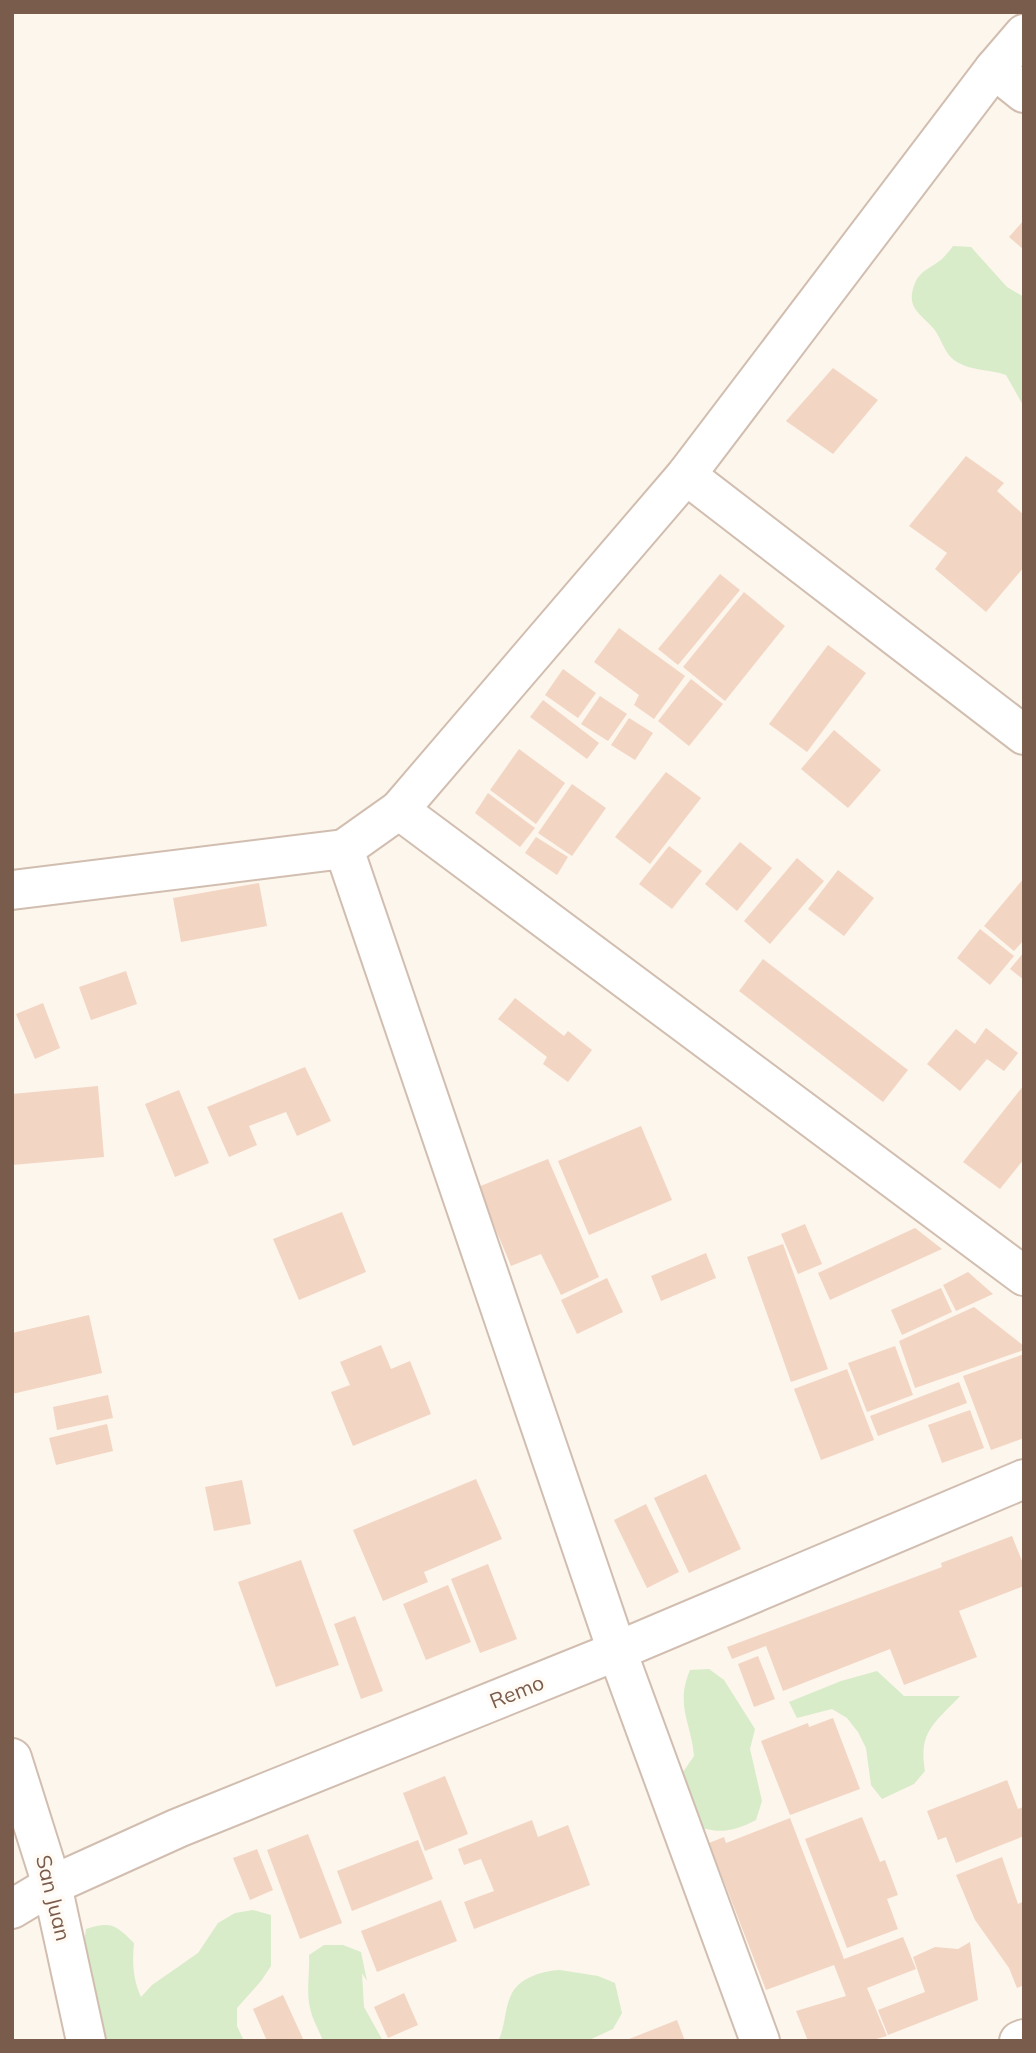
<svg xmlns="http://www.w3.org/2000/svg" width="1036" height="2053" font-family="Mulish,sans-serif">
<style>
.green{fill:#d8ecc9}
.building{fill:#f3d5c3}
.lines{fill:none;stroke-linecap:round;stroke-linejoin:round}
.street-casing{stroke:#d1beb0;stroke-width:42}
.street{stroke:#fff;stroke-width:38}
.labels{text-anchor:middle;stroke-width:7;stroke-linejoin:round;paint-order:stroke}
.street-label{font-size:21px;fill:#7a5c4d;stroke:#fffaf3}
</style>
<rect width="100%" height="100%" fill="#fdf6ec"/>
<!-- green -->
<g class="green">
<path d="M953 246 971 247 1007 287 1024 297V407L1006 375C989 369 969 371 954 360 945 354 941 338 934 329 920 313 905 308 915 283 920 270 933 267 942 259 946 255 950 250 953 246Z"/>
<path d="M709 1669 724 1680 755 1729 750 1749 762 1801 756 1820C731 1833 714 1835 689 1822L676 1788 683 1772 694 1756C691 1721 675 1706 690 1670Z"/>
<path d="M877 1671 904 1696H960C935 1723 918 1731 925 1771L914 1784 882 1799 871 1785 866 1748 858 1732 847 1718 832 1709 797 1718 789 1702 841 1681Z"/>
<path d="M253 1910 271 1915V1966L261 1981 237 2008V2026L244 2041H97L83 1948 86 1929C111 1921 116 1925 134 1943 132 1963 133 1979 141 1997L152 1985 198 1953 218 1923 235 1913Z"/>
<path d="M324 1945H343L361 1952 367 1981 362 1973 364 2007 383 2041H323C319 2030 312 2019 310 2008 306 1991 310 1972 309 1955Z"/>
<path d="M560 1970 598 1976 615 1983 622 2013 613 2029 587 2041H498C506 2026 504 2008 512 1993 521 1977 543 1971 560 1970Z"/>
</g>
<!-- building -->
<g class="building">
<polygon points="1024,220 1024,250 1009,237"/>
<polygon points="833,368 878,400 833,454 786,421"/>
<polygon points="966,456 1004,483 997,491 1024,515 1024,567 986,612 935,569 947,553 909,526"/>
<polygon points="720,574 740,590 678,665 658,649"/>
<polygon points="744,592 785,626 725,701 683,667"/>
<polygon points="619,628 685,676 654,719 634,705 639,695 594,662"/>
<polygon points="828,645 866,673 807,752 769,724"/>
<polygon points="563,669 596,693 578,718 545,695"/>
<polygon points="691,679 723,704 689,746 658,721"/>
<polygon points="600,696 627,714 608,741 581,724"/>
<polygon points="543,700 599,743 587,759 530,717"/>
<polygon points="629,718 653,733 635,760 611,745"/>
<polygon points="834,730 881,770 848,808 801,769"/>
<polygon points="519,749 565,783 536,824 490,790"/>
<polygon points="666,772 701,798 650,864 615,837"/>
<polygon points="572,784 606,808 572,856 538,833"/>
<polygon points="488,793 535,828 520,847 475,813"/>
<polygon points="536,837 568,857 557,875 525,853"/>
<polygon points="740,842 772,868 737,911 705,884"/>
<polygon points="669,846 702,871 672,909 639,884"/>
<polygon points="797,858 824,881 770,944 744,921"/>
<polygon points="838,870 874,898 844,936 808,909"/>
<polygon points="1024,878 1024,940 1014,951 984,926"/>
<polygon points="259,883 267,926 181,942 173,898"/>
<polygon points="980,929 1014,956 990,985 957,958"/>
<polygon points="1024,952 1024,980 1010,969"/>
<polygon points="763,959 908,1070 883,1102 739,991"/>
<polygon points="126,971 137,1004 91,1020 79,987"/>
<polygon points="515,998 564,1036 568,1031 592,1050 568,1082 543,1064 547,1057 498,1019"/>
<polygon points="43,1003 60,1048 35,1059 16,1014"/>
<polygon points="986,1028 1018,1053 1004,1071 987,1059 960,1091 927,1064 956,1029 975,1044"/>
<polygon points="305,1067 331,1121 297,1136 286,1112 249,1126 257,1145 229,1157 207,1107"/>
<polygon points="1024,1085 1024,1159 1000,1189 963,1162"/>
<polygon points="98,1086 104,1157 12,1165 12,1094"/>
<polygon points="179,1090 209,1163 175,1177 145,1104"/>
<polygon points="641,1126 672,1200 589,1235 558,1161"/>
<polygon points="548,1159 599,1277 561,1295 541,1254 511,1266 478,1187"/>
<polygon points="342,1212 366,1272 299,1300 273,1239"/>
<polygon points="805,1224 822,1264 798,1274 781,1234"/>
<polygon points="915,1228 942,1249 830,1300 818,1273"/>
<polygon points="783,1244 828,1369 791,1382 747,1257"/>
<polygon points="706,1253 716,1278 661,1301 651,1276"/>
<polygon points="968,1272 993,1294 956,1311 943,1285"/>
<polygon points="607,1278 623,1312 577,1334 561,1300"/>
<polygon points="941,1288 952,1312 902,1335 891,1310"/>
<polygon points="974,1307 1024,1346 1024,1350 915,1388 899,1341"/>
<polygon points="89,1315 102,1373 12,1394 12,1333"/>
<polygon points="381,1345 391,1369 410,1361 431,1414 353,1446 331,1392 350,1385 340,1362"/>
<polygon points="895,1346 913,1395 867,1412 848,1363"/>
<polygon points="1024,1354 1024,1438 991,1450 963,1376"/>
<polygon points="847,1369 874,1440 821,1460 794,1389"/>
<polygon points="959,1382 967,1403 878,1436 870,1416"/>
<polygon points="108,1395 113,1418 57,1430 53,1407"/>
<polygon points="970,1410 984,1448 942,1463 928,1425"/>
<polygon points="107,1424 113,1451 56,1465 49,1438"/>
<polygon points="706,1474 741,1549 689,1573 654,1498"/>
<polygon points="476,1479 502,1539 424,1572 428,1582 383,1601 353,1530"/>
<polygon points="242,1480 251,1524 214,1531 205,1487"/>
<polygon points="646,1504 679,1572 647,1588 614,1520"/>
<polygon points="1012,1536 1024,1566 1024,1586 959,1611 977,1657 904,1685 890,1649 783,1691 766,1646 732,1659 727,1647 942,1567 941,1563"/>
<polygon points="301,1560 339,1665 276,1687 238,1582"/>
<polygon points="488,1564 517,1639 480,1653 451,1579"/>
<polygon points="448,1585 471,1642 426,1660 403,1604"/>
<polygon points="355,1616 383,1691 361,1699 334,1624"/>
<polygon points="758,1656 775,1699 754,1707 738,1664"/>
<polygon points="833,1718 860,1789 790,1815 761,1741 808,1723 809,1727"/>
<polygon points="445,1776 468,1834 425,1851 403,1793"/>
<polygon points="1007,1780 1018,1809 1023,1807 1024,1810 1024,1836 956,1863 946,1837 938,1840 927,1811"/>
<polygon points="862,1817 880,1862 885,1860 898,1895 887,1899 898,1929 847,1948 805,1839"/>
<polygon points="790,1818 844,1959 903,1937 916,1969 867,1988 887,2036 869,2041 808,2041 796,2011 846,1996 834,1965 766,1990 709,1843 724,1837 726,1843"/>
<polygon points="532,1820 538,1837 568,1825 590,1885 474,1929 464,1902 494,1891 481,1859 464,1865 458,1849"/>
<polygon points="308,1834 342,1923 300,1939 267,1850"/>
<polygon points="418,1840 433,1879 352,1911 337,1871"/>
<polygon points="257,1849 273,1890 250,1900 233,1858"/>
<polygon points="1002,1857 1018,1904 1024,1901 1024,1985 1017,1988 1009,1968 975,1920 956,1875"/>
<polygon points="441,1900 457,1941 377,1972 361,1931"/>
<polygon points="970,1942 978,2000 888,2035 878,2010 925,1992 913,1957 935,1947 958,1949"/>
<polygon points="404,1993 418,2025 388,2038 374,2007"/>
<polygon points="283,1995 304,2041 267,2041 253,2009"/>
<polygon points="677,2020 685,2041 624,2041"/>
</g>
<g class="lines">
<!-- street casing -->
<g class="street-casing">
<g id="street">
<polyline points="994,69 1024,93"/>
<polyline points="686,475 1024,735"/>
<polyline points="399,810 1024,1276"/>
<polyline points="344,849 399,810 686,475 994,69 1024,34"/>
<polyline points="12,890 344,849 617,1651 760,2041"/>
<polyline points="12,1758 52,1885 86,2041"/>
<polyline points="12,1909 52,1885 178,1828 617,1651 1024,1479"/>
<polyline points="1019,2041 1024,2039"/>
</g>
</g>
<!-- street -->
<use href="#street" class="street"/>
</g>
<g class="labels">
<!-- street labels -->
<g class="street-label">
<text transform="translate(517 1692) rotate(-22)" y="7">Remo</text>
<text transform="translate(53 1898) rotate(76)" y="7">San Juan</text>
</g>
</g>
<!-- border -->
<rect width="1036" height="2053" fill="none" stroke="#7a5c4d" stroke-width="28"/>
</svg>
